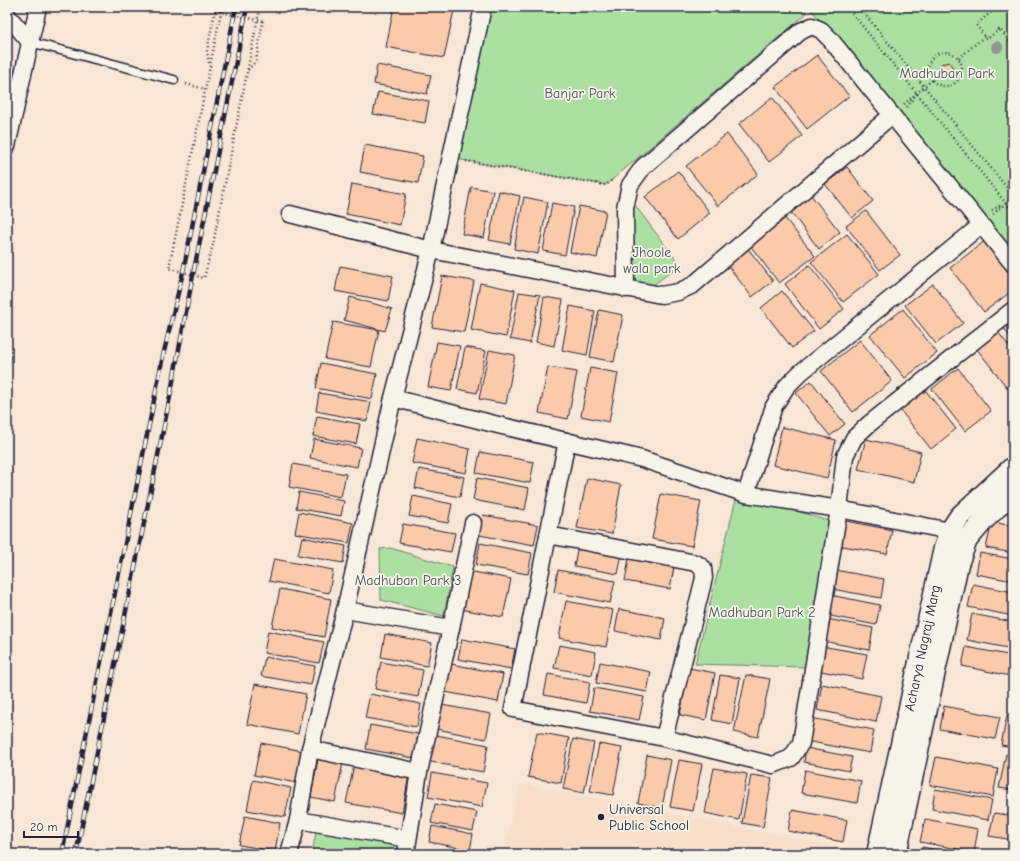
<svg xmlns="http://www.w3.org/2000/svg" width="1020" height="861" font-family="'Comic Neue',sans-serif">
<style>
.built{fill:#f9dec9}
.green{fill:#ace0a2;stroke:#67816e}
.building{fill:#fbcaab;stroke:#22223b}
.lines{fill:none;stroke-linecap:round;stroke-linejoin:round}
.service-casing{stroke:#22223b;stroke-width:11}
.minor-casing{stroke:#22223b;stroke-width:19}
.tertiary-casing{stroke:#22223b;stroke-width:23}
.path{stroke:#22223b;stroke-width:2.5;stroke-dasharray:1 3;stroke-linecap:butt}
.service{stroke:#f7f3e8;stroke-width:8}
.minor{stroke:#f7f3e8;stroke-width:16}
.tertiary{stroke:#f7f3e8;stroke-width:20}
.rail-casing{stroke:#22223b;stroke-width:4.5}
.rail{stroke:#f7f3e8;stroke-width:3;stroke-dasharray:9;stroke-linecap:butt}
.path-bridge{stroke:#22223b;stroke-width:2.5;stroke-dasharray:1 3;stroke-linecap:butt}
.tree{fill:#95958f}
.poi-dot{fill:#22223b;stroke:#f7f3e8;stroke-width:1.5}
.labels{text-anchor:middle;stroke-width:3.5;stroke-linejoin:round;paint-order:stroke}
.park-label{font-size:14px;fill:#445255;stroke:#f7f3e8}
.street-label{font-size:14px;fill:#22223b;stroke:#f7f3e8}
.poi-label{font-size:14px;fill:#22223b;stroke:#f7f3e8;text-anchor:start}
</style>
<rect width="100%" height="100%" fill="#f8e7d6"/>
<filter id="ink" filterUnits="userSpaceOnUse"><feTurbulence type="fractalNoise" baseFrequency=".025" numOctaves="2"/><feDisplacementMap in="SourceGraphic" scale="8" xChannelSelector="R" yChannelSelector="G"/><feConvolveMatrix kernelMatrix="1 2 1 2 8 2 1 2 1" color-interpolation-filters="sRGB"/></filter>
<g filter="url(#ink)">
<!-- built -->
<polygon class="built" points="520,783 861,852 861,854 503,854"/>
<!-- green -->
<g class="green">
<polygon points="491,7 802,7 807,13 606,185 456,159"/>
<polygon points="809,7 1013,7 1013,256 985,221"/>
<polygon points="628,196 680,265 641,294 634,282"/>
<polygon points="737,495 781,506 832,522 806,667 695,664"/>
<polygon points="390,548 453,567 444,616 381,600 380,549"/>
<polygon points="317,826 408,842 406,854 312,854"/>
</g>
<!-- building -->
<g class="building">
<polygon points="394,7 438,7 454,10 444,58 386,47"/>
<polygon points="817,55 849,96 807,129 775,87"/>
<polygon points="949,62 953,68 950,76 943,76 938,71 941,64"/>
<polygon points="377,65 431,75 427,94 374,84"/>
<polygon points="378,92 429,101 425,123 373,114"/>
<polygon points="772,97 802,136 769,162 739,124"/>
<polygon points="727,134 758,174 718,206 686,166"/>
<polygon points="365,145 423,156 418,183 360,172"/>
<polygon points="847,167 873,201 852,218 825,184"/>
<polygon points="678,171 710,213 678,239 645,197"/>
<polygon points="352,184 406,194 400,225 346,214"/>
<polygon points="471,187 493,191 484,238 462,234"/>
<polygon points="499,191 520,196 510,244 489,240"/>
<polygon points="811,195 840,232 819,249 790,211"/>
<polygon points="524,197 548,202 538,254 514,249"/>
<polygon points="552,203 574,207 565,255 543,251"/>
<polygon points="579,206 606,211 597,258 570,252"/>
<polygon points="866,211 900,255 880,270 846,226"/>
<polygon points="784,217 815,256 779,283 749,244"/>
<polygon points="847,234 879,274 843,302 811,262"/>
<polygon points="986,240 1013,275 1013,290 984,312 950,268"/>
<polygon points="746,246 773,281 752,297 725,262"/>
<polygon points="809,265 844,309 819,329 785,284"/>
<polygon points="340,266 393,276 388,301 335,291"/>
<polygon points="442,276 474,281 464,332 432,327"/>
<polygon points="480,283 515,290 506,337 471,330"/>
<polygon points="933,284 963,323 936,344 905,305"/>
<polygon points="782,291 814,331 792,348 761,308"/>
<polygon points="519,292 540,295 530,343 510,339"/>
<polygon points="350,297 392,309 385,331 344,320"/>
<polygon points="544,297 563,300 554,346 536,342"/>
<polygon points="570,306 595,311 587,355 562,350"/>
<polygon points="903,309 937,353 905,378 870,335"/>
<polygon points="599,310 623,315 614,362 590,357"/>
<polygon points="1013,316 1013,340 1001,325"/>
<polygon points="333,322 379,330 371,367 325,359"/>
<polygon points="997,331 1013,351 1013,395 976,348"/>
<polygon points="860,340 892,381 853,412 821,371"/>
<polygon points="437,342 460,346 451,391 428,387"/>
<polygon points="465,347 486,351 477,393 457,389"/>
<polygon points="489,350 515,355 506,404 479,399"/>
<polygon points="321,363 377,374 372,399 316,388"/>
<polygon points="548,367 577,372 568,419 539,413"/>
<polygon points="590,368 618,373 609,422 581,416"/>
<polygon points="958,368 991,411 965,431 932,389"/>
<polygon points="811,381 845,424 830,436 796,393"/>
<polygon points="922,386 956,429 931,449 897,406"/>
<polygon points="319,393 371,402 367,421 316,411"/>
<polygon points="317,416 360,424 356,444 313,436"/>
<polygon points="782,427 836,440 827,478 773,465"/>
<polygon points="417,438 470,449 466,473 412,463"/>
<polygon points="314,439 361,448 357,467 310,458"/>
<polygon points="866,439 921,452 914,482 858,469"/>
<polygon points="480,452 534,462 530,483 476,473"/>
<polygon points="293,464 346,474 341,497 289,487"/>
<polygon points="419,469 464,477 460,497 415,488"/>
<polygon points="477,478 529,488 525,510 473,500"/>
<polygon points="587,478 621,485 612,534 577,528"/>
<polygon points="299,492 344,501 341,516 296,508"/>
<polygon points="661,494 701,501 692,546 652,539"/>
<polygon points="413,496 452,504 448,523 409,516"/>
<polygon points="299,512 353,523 349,543 295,533"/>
<polygon points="483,515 538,525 534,545 479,535"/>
<polygon points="841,520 892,530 887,554 837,545"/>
<polygon points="992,522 1013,526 1013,553 986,548"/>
<polygon points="403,524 455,533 451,552 399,543"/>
<polygon points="302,537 346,546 343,563 298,555"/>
<polygon points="480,543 532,553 528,574 476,565"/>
<polygon points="578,545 622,554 618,574 574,566"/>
<polygon points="980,553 1013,559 1013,581 976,574"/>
<polygon points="629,558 674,567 670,589 625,581"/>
<polygon points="274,559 333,570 329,593 269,581"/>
<polygon points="558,570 615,581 610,603 554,592"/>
<polygon points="835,570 884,579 881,598 832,589"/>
<polygon points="468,571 511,579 503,617 461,609"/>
<polygon points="973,584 1013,592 1013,616 968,607"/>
<polygon points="280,589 331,599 324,637 272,627"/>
<polygon points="830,595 880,605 876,625 826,615"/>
<polygon points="566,601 613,610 606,647 559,638"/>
<polygon points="619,609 665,618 661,640 615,631"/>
<polygon points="972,614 1013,622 1013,649 967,640"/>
<polygon points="827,619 873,628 869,650 823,641"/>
<polygon points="268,631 324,642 319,663 264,653"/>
<polygon points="385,634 432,643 427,666 381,657"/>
<polygon points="462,639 515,649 511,669 458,659"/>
<polygon points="559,645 596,652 592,675 554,668"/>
<polygon points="821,646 867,654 862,679 816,670"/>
<polygon points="966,647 1013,656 1010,676 962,666"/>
<polygon points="265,657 315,666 311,685 261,676"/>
<polygon points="381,662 423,670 418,697 375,689"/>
<polygon points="600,662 651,672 647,692 596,683"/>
<polygon points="451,664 503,674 498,702 445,692"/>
<polygon points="689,668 715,673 706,720 680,715"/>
<polygon points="548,674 590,682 586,703 544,695"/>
<polygon points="720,675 740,678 732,724 712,720"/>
<polygon points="746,675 770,679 758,737 734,732"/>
<polygon points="255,684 306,694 298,734 247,724"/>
<polygon points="822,684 881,696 876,722 817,710"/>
<polygon points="594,688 644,697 639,720 590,711"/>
<polygon points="370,694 421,704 417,727 365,718"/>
<polygon points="436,704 491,714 486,739 432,728"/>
<polygon points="944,706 1000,717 995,739 940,729"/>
<polygon points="1007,715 1013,716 1013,747 1001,745"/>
<polygon points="811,718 874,730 870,753 806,741"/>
<polygon points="370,725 418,734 414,758 366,749"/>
<polygon points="537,732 569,738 561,783 528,777"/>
<polygon points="431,734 488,745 483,772 426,761"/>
<polygon points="573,739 594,743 584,793 563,789"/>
<polygon points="261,743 303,751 297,783 254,775"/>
<polygon points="599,744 622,748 613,795 590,791"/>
<polygon points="806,748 852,757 849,771 804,762"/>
<polygon points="1006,754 1013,755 1013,790 999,788"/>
<polygon points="647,755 671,760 662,808 638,803"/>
<polygon points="936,757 998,769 993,797 930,785"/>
<polygon points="318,759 343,763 335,802 311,797"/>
<polygon points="679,760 702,764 693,811 670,807"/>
<polygon points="354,765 409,775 402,813 346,803"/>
<polygon points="714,768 747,774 739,820 705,813"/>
<polygon points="805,770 861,781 857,803 801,793"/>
<polygon points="432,773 487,783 482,807 428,797"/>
<polygon points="751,775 772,778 763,827 742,823"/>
<polygon points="253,780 291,788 285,817 247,810"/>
<polygon points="935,789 992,800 988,820 932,809"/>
<polygon points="435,804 477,812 473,831 431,823"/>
<polygon points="792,810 847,820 843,842 788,831"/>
<polygon points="994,813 1013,816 1013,840 989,836"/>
<polygon points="245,816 280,823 275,851 239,845"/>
<polygon points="925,819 978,829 974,852 920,842"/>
<polygon points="432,826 473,834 470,850 429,842"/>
<polygon points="922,847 960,854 921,854"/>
<polygon points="239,848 272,854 237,854"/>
<polygon points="426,850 446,854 425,854"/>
</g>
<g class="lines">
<!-- service casing -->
<g class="service-casing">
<polyline id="service" points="30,42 174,80"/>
</g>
<!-- minor casing -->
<g class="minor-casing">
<g id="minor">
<polyline points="7,15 30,42"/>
<polyline points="7,146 38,7"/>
<polyline points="290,214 431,250 661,295 678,292 693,285 892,115"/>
<polyline points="626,289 625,208 630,185 643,167 801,31 812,26 821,30 830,39 1013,264"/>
<polyline points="393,398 431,250 483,7"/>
<polyline points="567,441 513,709 664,738 773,765 791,758 801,743 839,509 845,456 854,438 869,424 1013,310"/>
<polyline points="746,494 774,406 787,386 800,373 981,225"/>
<polyline points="548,535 696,563 703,568 704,578 664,738"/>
<polyline points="345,610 451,628 419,772"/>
<polyline points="451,628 473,523"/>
<polyline points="310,749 419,772 406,854"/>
<polyline points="298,820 408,839"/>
<polyline points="289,854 298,820 310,749 345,610 393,398 494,424 642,459 746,494 839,509 950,531 959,536"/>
</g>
</g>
<!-- tertiary casing -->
<g class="tertiary-casing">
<g id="tertiary">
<polyline points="877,854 944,548 950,531 960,516 1013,467"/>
<polyline points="896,854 958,564 967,540 984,520 1013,492"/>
</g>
</g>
<!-- path -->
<g class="path">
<polyline points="222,7 169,268 204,278 213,244 260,7"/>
<polyline points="847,7 1013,212"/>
<polyline points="859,7 1013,195"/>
<polyline points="997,7 976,25 987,39 1000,29 1010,42 1013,40"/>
<circle cx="945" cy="69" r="17"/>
<polyline points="959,58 985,36"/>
<polyline points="209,63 207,51 215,11"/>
<polyline points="248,70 256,61 263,21"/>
<polyline points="186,84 205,89"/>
<polyline points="904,104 932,80"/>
<polyline points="907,107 917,93"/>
<polyline points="466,161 606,185 613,179"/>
<polyline points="992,210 1001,205"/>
<polyline points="993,214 1013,197"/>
</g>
<!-- service -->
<use href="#service" class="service"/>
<!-- minor -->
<use href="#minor" class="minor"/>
<!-- tertiary -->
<use href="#tertiary" class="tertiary"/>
<!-- rail casing -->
<g class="rail-casing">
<g id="rail">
<polyline points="62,854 163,356 183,272 236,7"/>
<polyline points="76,854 170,397 193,275 247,7"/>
</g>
</g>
<!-- rail -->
<use href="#rail" class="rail"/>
<!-- path-bridge -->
<polyline class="path-bridge" points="215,11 263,21"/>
</g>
<!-- trees -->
<circle class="tree" cx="997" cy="47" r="6"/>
</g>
<!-- markers -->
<circle class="poi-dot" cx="601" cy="817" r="4"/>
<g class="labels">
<!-- park labels -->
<g class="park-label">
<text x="947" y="78">Madhuban Park</text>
<text x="580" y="98">Banjar Park</text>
<text x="652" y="257">Jhoole<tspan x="652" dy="16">wala park</tspan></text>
<text x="408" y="585">Madhuban Park 3</text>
<text x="762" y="617">Madhuban Park 2</text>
</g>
<!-- street labels -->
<g class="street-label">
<text transform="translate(922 648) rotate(-78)" y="5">Acharya Nagraj Marg</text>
</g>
<!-- poi labels -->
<g class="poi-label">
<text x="609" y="814">Universal<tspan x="609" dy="16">Public School</tspan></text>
</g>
</g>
<!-- margin -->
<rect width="1020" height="861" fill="none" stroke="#f7f3e8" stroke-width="24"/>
<rect x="12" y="12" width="996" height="837" fill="none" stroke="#22223b" stroke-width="1.5" filter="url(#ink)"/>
<!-- scale -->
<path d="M24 831v6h54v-6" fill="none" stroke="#22223b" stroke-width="2"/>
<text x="30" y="831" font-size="12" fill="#22223b" stroke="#f7f3e8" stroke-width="3" paint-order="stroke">20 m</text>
</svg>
